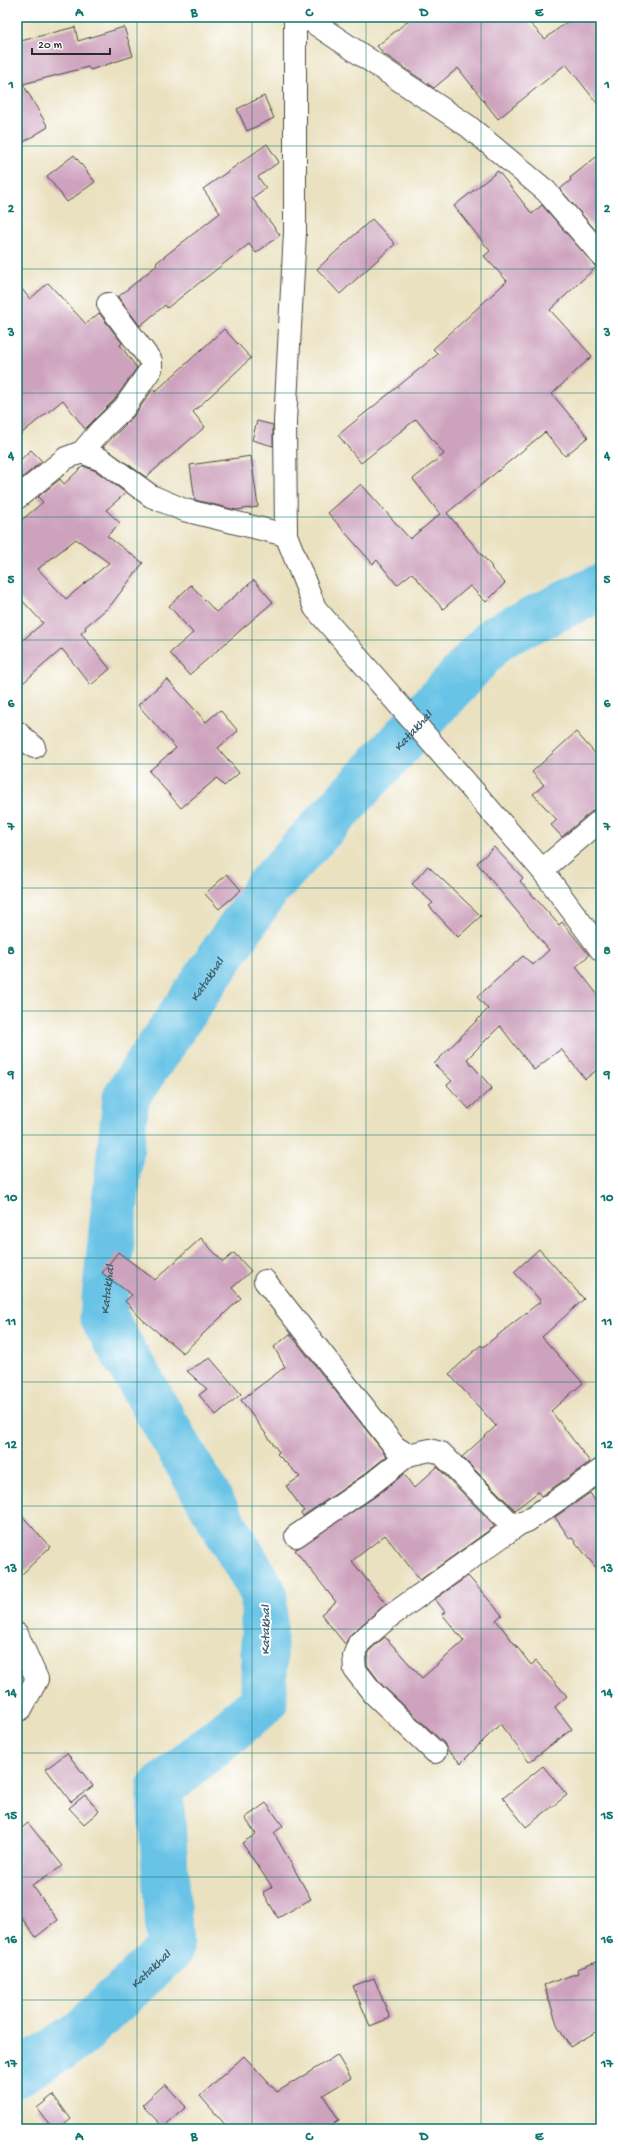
<svg xmlns="http://www.w3.org/2000/svg" width="618" height="2146" font-family="'Gochi Hand',sans-serif">
<style>
.lines{fill:none;stroke-linecap:round;stroke-linejoin:round}
.river{stroke:#68c3e6;stroke-width:47}
.building{fill:#cda2bd;fill-rule:evenodd}
.street-casing{stroke:#484641;stroke-width:24}
.secondary-casing{stroke:#484641;stroke-width:24}
.street{stroke:#fff;stroke-width:22}
.secondary{stroke:#fff;stroke-width:22}
.grid{fill:none;stroke:#0f766e;stroke-width:1;stroke-opacity:0.55}
.labels{text-anchor:middle;stroke-width:4;stroke-linejoin:round;paint-order:stroke}
.water-label{font-size:13px;font-style:italic;fill:#40606c;stroke:#fff}
.neatline{fill:none;stroke:#0f766e;stroke-width:1.5}
.grid-label{font-size:13px;text-anchor:middle;font-weight:bold;fill:#0f766e}
</style>
<rect width="100%" height="100%" fill="#fff"/>
<filter id="ink" filterUnits="userSpaceOnUse"><feTurbulence type="fractalNoise" baseFrequency=".025" numOctaves="2"/><feDisplacementMap in="SourceGraphic" scale="8" xChannelSelector="R" yChannelSelector="G"/><feConvolveMatrix kernelMatrix="1 2 1 2 8 2 1 2 1" color-interpolation-filters="sRGB"/></filter>
<filter id="wash" filterUnits="userSpaceOnUse"><feTurbulence type="fractalNoise" baseFrequency=".012" numOctaves="4" result="noise"/><feDisplacementMap in="SourceGraphic" scale="16" xChannelSelector="R" yChannelSelector="G"/><feGaussianBlur stdDeviation="0.9" result="paint"/><feColorMatrix in="noise" values="0 0 0 0 0 0 0 0 0 0 0 0 0 0 0 0 0 1.4 0 .05"/><feComposite in="paint" operator="in"/></filter>
<g filter="url(#wash)">
<rect width="100%" height="100%" fill="#eae1c0"/>
<g class="lines">
<!-- river -->
<path class="river" id="s1" d="M17 2073 77 2037 170 1949 160 1789 264 1702V1594L103 1317 126 1097 267 888 497 637 601 587"/>
</g>
<g id="blocks">
<!-- building -->
<g class="building">
<polygon points="413,17 524,17 545,39 573,17 601,17 601,108 566,64 498,119 458,68 434,88 384,54 377,46"/>
<polygon points="75,27 78,41 124,27 133,56 90,70 88,67 23,84 48,127 17,146 17,42"/>
<polygon points="264,96 274,118 247,131 237,109"/>
<polygon points="267,144 279,162 258,177 266,188 252,198 280,235 256,253 249,244 167,308 165,305 140,326 118,297 157,265 156,263 220,213 203,189"/>
<polygon points="601,153 601,229 597,232 560,189 571,180 570,178"/>
<polygon points="74,155 95,182 67,202 47,176"/>
<polygon points="498,171 532,214 542,205 596,267 550,310 592,356 552,394 588,437 565,456 545,432 447,513 492,567 491,568 505,583 486,602 470,586 443,609 412,573 397,585 377,560 373,564 328,513 361,484 410,539 440,514 413,479 444,454 416,419 361,463 338,435 438,354 433,349 507,281 484,256 490,251 454,206"/>
<polygon points="372,219 395,244 340,294 317,269"/>
<polygon points="17,283 30,299 48,283 86,324 99,313 122,343 120,345 137,368 114,400 85,429 63,400 17,437"/>
<polygon points="224,329 251,358 193,412 205,427 146,477 103,447 133,417 153,389 155,392"/>
<polygon points="257,421 273,425 273,446 252,440"/>
<polygon points="31,450 42,461 21,479 17,475 17,463"/>
<polygon points="251,456 258,507 236,510 195,500 190,465"/>
<path d="M83 466 96 471 126 493 106 510 120 523 107 536 143 563 110 606 85 627 86 629 81 633 110 669 91 685 62 649 17 688V645L43 623 17 595V524L43 502 38 497 60 479 64 484ZM76 539 109 563 66 599 38 569Z"/>
<polygon points="254,580 273,602 189,675 170,653 193,633 169,606 191,585 216,612"/>
<polygon points="167,679 206,722 220,710 238,731 218,748 239,773 224,786 217,778 181,808 149,771 176,748 138,705"/>
<polygon points="576,732 601,760 601,808 593,810 562,837 551,825 557,820 533,794 544,785 532,772"/>
<polygon points="494,847 523,878 520,881 559,925 562,922 589,955 576,967 601,999 601,1067 585,1079 561,1049 534,1070 500,1026 467,1059 492,1088 469,1109 447,1085 452,1081 434,1064 488,1009 477,997 523,956 533,965 549,950 477,863"/>
<polygon points="428,866 481,916 458,937 429,906 433,903 412,884"/>
<polygon points="227,874 241,890 219,909 205,894"/>
<polygon points="201,1238 223,1262 234,1253 251,1271 232,1288 241,1298 183,1353 143,1320 125,1301 132,1295 102,1273 118,1252 155,1280"/>
<polygon points="539,1249 584,1299 542,1337 583,1383 551,1411 590,1462 541,1496 538,1492 515,1510 462,1457 496,1426 449,1374 481,1345 483,1347 541,1301 514,1272"/>
<polygon points="290,1334 387,1456 362,1476 303,1516 301,1513 304,1511 286,1486 300,1477 277,1454 279,1452 241,1400 285,1367 274,1347"/>
<polygon points="210,1358 241,1394 216,1415 199,1395 207,1389 187,1371"/>
<polygon points="437,1467 495,1526 420,1580 385,1535 352,1561 386,1604 351,1634 345,1644 321,1614 336,1602 295,1550 376,1496 404,1474 414,1488"/>
<polygon points="590,1493 601,1510 601,1574 572,1538 570,1539 555,1517"/>
<polygon points="17,1510 50,1547 17,1579"/>
<polygon points="468,1576 502,1615 496,1620 531,1665 536,1661 567,1696 555,1707 572,1729 529,1762 500,1724 461,1763 447,1750 444,1743 382,1685 367,1665 367,1658 370,1650 385,1637 422,1678 464,1641 442,1614 445,1612 435,1599"/>
<polygon points="67,1753 93,1786 71,1802 46,1769"/>
<polygon points="543,1766 567,1795 526,1827 503,1798"/>
<polygon points="85,1795 99,1811 84,1824 69,1808"/>
<polygon points="266,1803 283,1826 274,1833 311,1899 278,1918 263,1892 272,1887 242,1843 256,1834 245,1818"/>
<polygon points="28,1823 63,1866 32,1885 58,1920 36,1937 17,1912 17,1832"/>
<polygon points="597,1962 601,1975 601,2029 570,2047 558,2027 544,1985 578,1973 577,1969"/>
<polygon points="374,1978 390,2018 370,2026 353,1986"/>
<polygon points="337,2055 351,2078 323,2095 339,2120 324,2129 229,2129 200,2096 244,2056 277,2092"/>
<polygon points="165,2084 186,2107 163,2127 142,2105"/>
<polygon points="53,2095 71,2119 59,2129 53,2129 37,2108"/>
</g>
</g>
</g>
<g filter="url(#ink)">
<use href="#blocks" fill-opacity="0" stroke="#484641" stroke-width="1"/>
<g class="lines">
<!-- street casing -->
<g class="street-casing">
<g id="street">
<polyline points="305,17 468,126 546,191 601,255"/>
<polyline points="82,452 100,431 124,408 151,369 151,361 108,304"/>
<polyline points="17,498 66,458 82,452 102,460 151,496 184,510 286,535"/>
<polyline points="17,732 34,747"/>
<polyline points="542,870 601,820"/>
<polyline points="265,1281 395,1447 408,1455 430,1450 441,1453 508,1521 519,1524 527,1521 601,1470"/>
<polyline points="296,1536 369,1486 408,1455"/>
<polyline points="17,1634 37,1679 21,1709 17,1711"/>
<polyline points="435,1752 373,1693 355,1670 354,1656 359,1643 389,1617 519,1524"/>
</g>
</g>
<!-- secondary casing -->
<g class="secondary-casing">
<polyline id="secondary" points="295,17 295,232 285,422 286,535 315,608 542,870 601,950"/>
</g>
<!-- street -->
<use href="#street" class="street"/>
<!-- secondary -->
<use href="#secondary" class="secondary"/>
</g>
</g>
<!-- grid -->
<path class="grid" d="M137 17V2129M252 17V2129M366 17V2129M481 17V2129M17 146H601M17 269H601M17 393H601M17 517H601M17 640H601M17 764H601M17 888H601M17 1011H601M17 1135H601M17 1258H601M17 1382H601M17 1506H601M17 1629H601M17 1753H601M17 1877H601M17 2000H601"/>
<g class="labels">
<!-- water labels -->
<g class="water-label">
<text dy="5" stroke="none"><textPath href="#s1" startOffset="1610">Katakhal</textPath></text>
<text dy="5" stroke="none"><textPath href="#s1" startOffset="1286">Katakhal</textPath></text>
<text dy="5" stroke="none"><textPath href="#s1" startOffset="950">Katakhal</textPath></text>
<text transform="translate(264 1630) rotate(-90)" y="5">Katakhal</text>
<text dy="5" stroke="none"><textPath href="#s1" startOffset="170">Katakhal</textPath></text>
</g>
</g>
<!-- margin -->
<rect width="618" height="2146" fill="none" stroke="#fff" stroke-width="44"/>
<!-- scale -->
<path d="M32 48v6h78v-6" fill="none" stroke="#2b2b2b" stroke-width="2"/>
<text x="38" y="48" font-size="12" fill="#2b2b2b" stroke="#ffffff" stroke-width="3" paint-order="stroke">20 m</text>
<rect x="22" y="22" width="574" height="2102" class="neatline"/>
<g class="grid-label">
<text x="79" y="16">A</text>
<text x="194" y="16">B</text>
<text x="309" y="16">C</text>
<text x="424" y="16">D</text>
<text x="539" y="16">E</text>
<text x="11" y="88">1</text>
<text x="607" y="88">1</text>
<text x="11" y="212">2</text>
<text x="607" y="212">2</text>
<text x="11" y="336">3</text>
<text x="607" y="336">3</text>
<text x="11" y="459">4</text>
<text x="607" y="459">4</text>
<text x="11" y="583">5</text>
<text x="607" y="583">5</text>
<text x="11" y="707">6</text>
<text x="607" y="707">6</text>
<text x="11" y="830">7</text>
<text x="607" y="830">7</text>
<text x="11" y="954">8</text>
<text x="607" y="954">8</text>
<text x="11" y="1078">9</text>
<text x="607" y="1078">9</text>
<text x="11" y="1201">10</text>
<text x="607" y="1201">10</text>
<text x="11" y="1325">11</text>
<text x="607" y="1325">11</text>
<text x="11" y="1448">12</text>
<text x="607" y="1448">12</text>
<text x="11" y="1572">13</text>
<text x="607" y="1572">13</text>
<text x="11" y="1696">14</text>
<text x="607" y="1696">14</text>
<text x="11" y="1819">15</text>
<text x="607" y="1819">15</text>
<text x="11" y="1943">16</text>
<text x="607" y="1943">16</text>
<text x="11" y="2067">17</text>
<text x="607" y="2067">17</text>
<text x="79" y="2140">A</text>
<text x="194" y="2140">B</text>
<text x="309" y="2140">C</text>
<text x="424" y="2140">D</text>
<text x="539" y="2140">E</text>
</g>
</svg>
